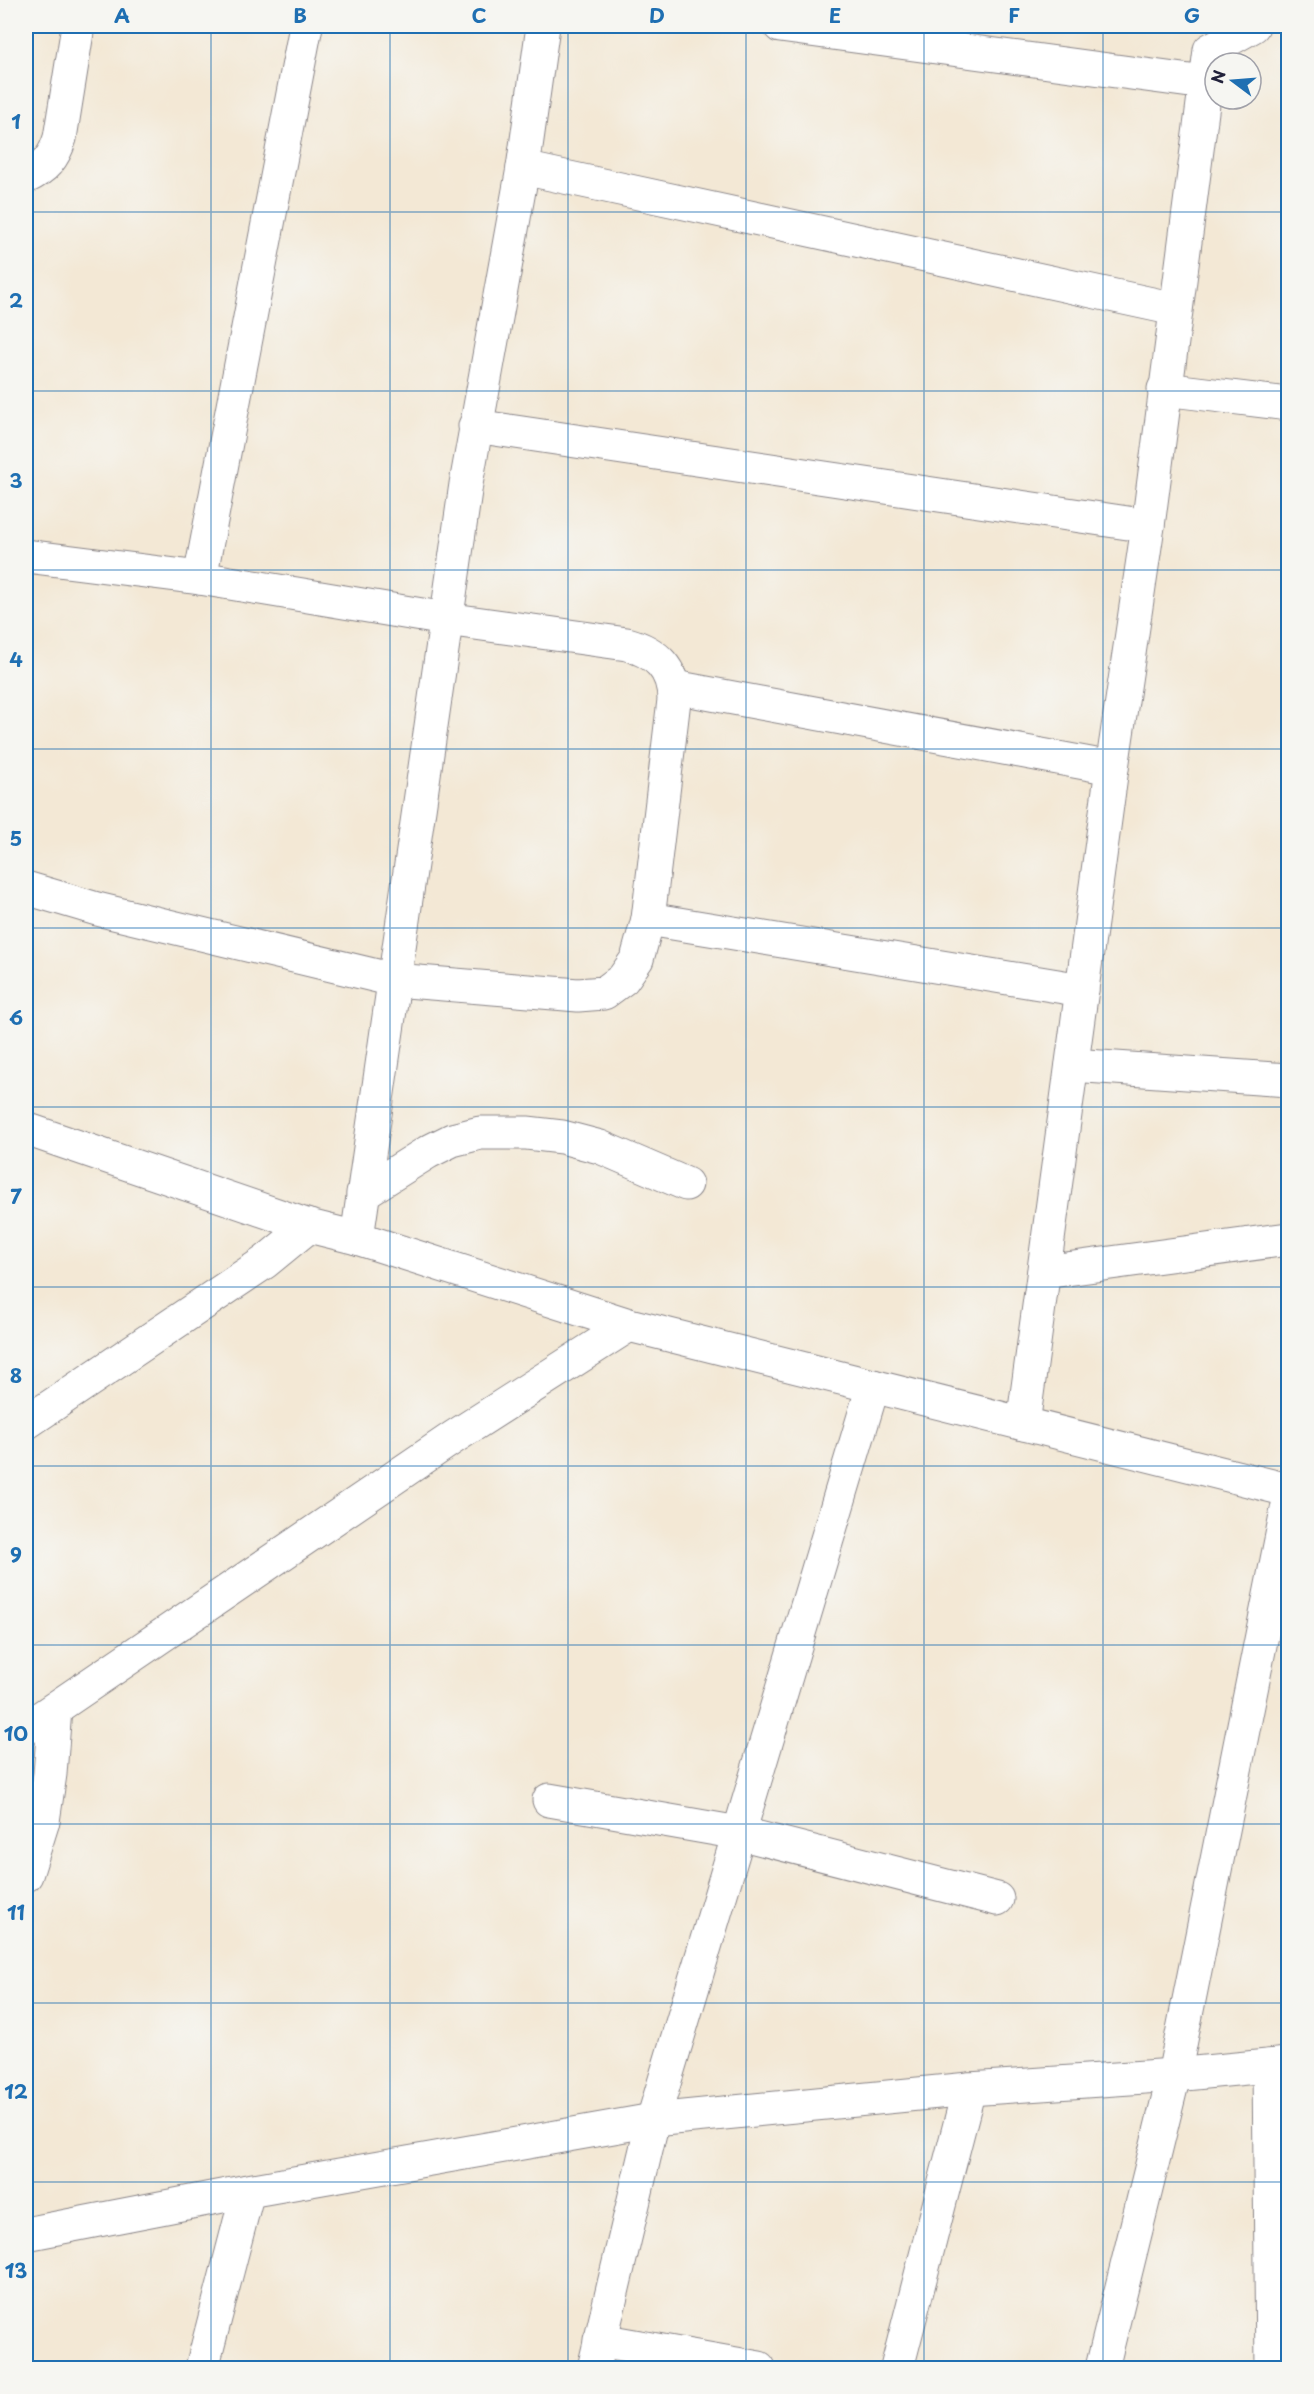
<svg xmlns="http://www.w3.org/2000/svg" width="1314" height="2394" font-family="'Playpen Sans',sans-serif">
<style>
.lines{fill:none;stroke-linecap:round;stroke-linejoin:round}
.minor-casing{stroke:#8a8588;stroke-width:35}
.minor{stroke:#fff;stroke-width:33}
.grid{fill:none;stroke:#1f6fb2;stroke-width:1.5;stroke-opacity:0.55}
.neatline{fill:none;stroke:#1f6fb2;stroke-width:2}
.grid-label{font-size:20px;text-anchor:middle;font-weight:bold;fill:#1f6fb2}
</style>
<rect width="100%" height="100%" fill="#f6f6f2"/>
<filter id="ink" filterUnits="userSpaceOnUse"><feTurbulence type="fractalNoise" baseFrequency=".0167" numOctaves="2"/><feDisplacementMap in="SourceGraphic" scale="12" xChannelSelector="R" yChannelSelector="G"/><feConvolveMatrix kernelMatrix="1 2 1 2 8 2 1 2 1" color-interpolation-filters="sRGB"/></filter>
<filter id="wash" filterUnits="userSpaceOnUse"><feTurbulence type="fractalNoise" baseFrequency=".008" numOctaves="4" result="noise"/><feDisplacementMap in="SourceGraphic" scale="24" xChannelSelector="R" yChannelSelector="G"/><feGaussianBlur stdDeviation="1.35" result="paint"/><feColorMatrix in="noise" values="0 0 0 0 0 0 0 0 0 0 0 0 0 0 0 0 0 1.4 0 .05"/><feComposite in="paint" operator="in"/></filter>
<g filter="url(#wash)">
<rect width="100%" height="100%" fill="#f3e8d5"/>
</g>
<g filter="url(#ink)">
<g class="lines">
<!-- minor casing -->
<g class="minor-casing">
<g id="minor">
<polyline points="780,26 1205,83"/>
<polyline points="523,168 1175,309"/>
<path d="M26 177C45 168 54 158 60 138L78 26"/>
<polyline points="1164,389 1288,404"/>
<polyline points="475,426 1148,526"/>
<path d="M26 556 200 578 446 619 627 644C656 652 674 669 674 700L648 919 637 959 623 979 604 993 578 995 394 980 97 909 26 888"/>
<polyline points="200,578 306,26"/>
<polyline points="674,687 1112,768"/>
<polyline points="648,919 1082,990"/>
<polyline points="1072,1065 1288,1080"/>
<polyline points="26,1129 309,1226 357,1238 629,1325 1288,1490"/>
<polyline points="363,1193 428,1152 452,1140 480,1133 527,1133 562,1137 600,1147 686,1184"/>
<polyline points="357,1238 466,484 523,168 543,26"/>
<polyline points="1044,1272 1288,1239"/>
<polyline points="26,1423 265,1262 309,1226"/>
<polyline points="1023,1424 1112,768 1148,526 1210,50 1253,26"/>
<polyline points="26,1728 454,1437 629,1325"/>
<polyline points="549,1800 739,1833 997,1899"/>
<polyline points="26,1815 43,1821 50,1774 55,1709"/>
<polyline points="26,1875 43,1821"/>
<polyline points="1269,2066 1272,2368"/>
<polyline points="26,2234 248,2191 653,2120 969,2089 1174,2075 1288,2064"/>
<polyline points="600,2340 759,2368"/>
<polyline points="202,2368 248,2191"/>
<polyline points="594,2368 653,2120 873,1386"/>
<polyline points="897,2368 969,2089"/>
<polyline points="1102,2368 1174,2075 1288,1505"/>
</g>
</g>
<!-- minor -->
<use href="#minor" class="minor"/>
</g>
</g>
<!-- grid -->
<path class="grid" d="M211 26V2368M390 26V2368M568 26V2368M746 26V2368M924 26V2368M1103 26V2368M26 212H1288M26 391H1288M26 570H1288M26 749H1288M26 928H1288M26 1107H1288M26 1287H1288M26 1466H1288M26 1645H1288M26 1824H1288M26 2003H1288M26 2182H1288"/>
<!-- margin -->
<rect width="1314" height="2394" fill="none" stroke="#f6f6f2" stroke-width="66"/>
<!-- north arrow -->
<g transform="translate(1233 81) rotate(286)"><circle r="28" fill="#f6f6f2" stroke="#a1a1a9" stroke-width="1.5"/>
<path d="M0-4.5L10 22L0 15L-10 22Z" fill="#1f6fb2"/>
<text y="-9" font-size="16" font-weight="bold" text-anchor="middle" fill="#22223b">N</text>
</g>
<rect x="33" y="33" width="1248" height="2328" class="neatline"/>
<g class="grid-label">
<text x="122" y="23">A</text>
<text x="300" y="23">B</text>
<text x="479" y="23">C</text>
<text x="657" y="23">D</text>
<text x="835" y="23">E</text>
<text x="1014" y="23">F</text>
<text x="1192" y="23">G</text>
<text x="16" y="129">1</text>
<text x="16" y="308">2</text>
<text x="16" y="488">3</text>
<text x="16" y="667">4</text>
<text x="16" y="846">5</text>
<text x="16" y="1025">6</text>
<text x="16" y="1204">7</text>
<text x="16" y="1383">8</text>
<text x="16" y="1562">9</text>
<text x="16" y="1741">10</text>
<text x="16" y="1920">11</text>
<text x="16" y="2099">12</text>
<text x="16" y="2278">13</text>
</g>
</svg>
